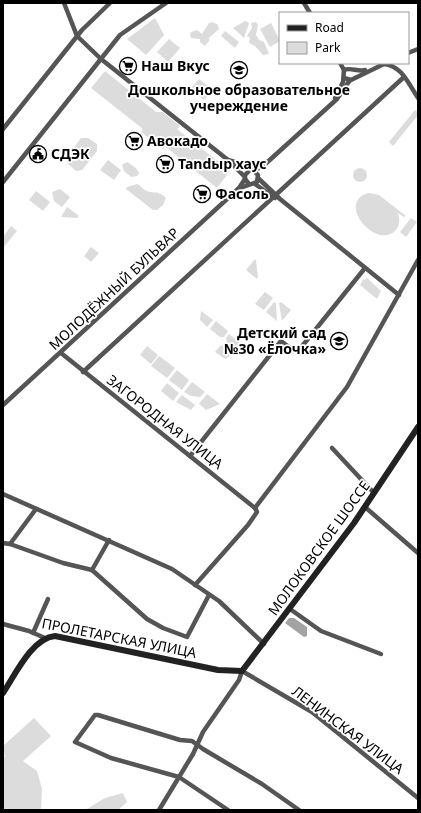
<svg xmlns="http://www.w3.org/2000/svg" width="421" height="813" font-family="'Noto Sans',sans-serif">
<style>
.green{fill:#dcdcdc}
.water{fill:#a3a3a3}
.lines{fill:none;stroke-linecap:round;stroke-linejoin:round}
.minor{stroke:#555;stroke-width:4.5}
.secondary{stroke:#222;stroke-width:6}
.labels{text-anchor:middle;stroke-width:3.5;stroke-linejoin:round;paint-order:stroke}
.poi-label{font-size:14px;font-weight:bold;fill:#000;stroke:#fff;text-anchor:start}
.street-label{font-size:14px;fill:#000;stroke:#fff}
</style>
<rect width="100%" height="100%" fill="#fff"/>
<!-- green -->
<g class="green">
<polygon points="155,18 164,35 146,55 127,39"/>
<polygon points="245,21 249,23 244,38 233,28"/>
<polygon points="212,22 217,24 219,29 209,38 209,41 205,46 200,42 200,39 191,38 190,35 191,32 197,30 202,34 209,23"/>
<polygon points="256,22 258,25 256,35 259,40 264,42 269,54 263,55 255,46 249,43 250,38 247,36 252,28 251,23"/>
<polygon points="271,23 280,41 270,47 260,29"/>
<polygon points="225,31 239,42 235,48 221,36"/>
<polygon points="169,39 180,48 168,62 157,52"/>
<polygon points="105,71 156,112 163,112 180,126 177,129 230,171 217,188 166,147 163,149 141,132 143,129 91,88"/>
<polygon points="199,79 213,90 204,100 190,89"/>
<polygon points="415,110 418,112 418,115 393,146 389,142"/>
<polygon points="81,138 88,138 97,144 97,151 82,170 76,171 67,163 67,157"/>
<polygon points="108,160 121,170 114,180 100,170"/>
<polygon points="127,162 136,168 139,173 137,176 131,177 124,171 122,165"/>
<circle cx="360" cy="175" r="7"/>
<path d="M137 184C141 185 141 188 145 190 153 195 157 189 166 198L163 205 157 210H153L126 189 127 187Z"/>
<polygon points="60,189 70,197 62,207 54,201 52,192"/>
<polygon points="36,191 50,202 43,211 29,200"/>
<path d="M369 193 379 195 406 216 404 217 398 213C400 219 400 226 395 231 375 250 335 201 369 193Z"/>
<polygon points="67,207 78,215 78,218 61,217"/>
<polygon points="411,218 417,222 406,237 400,232"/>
<polygon points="11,226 17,231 3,248 3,237"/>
<polygon points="91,247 99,253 91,262 84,256"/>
<polygon points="255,259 256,261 258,277 257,279 246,270"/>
<polygon points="367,278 381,291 377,299 360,285 363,279 365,280"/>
<polygon points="265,292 273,298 264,310 255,304"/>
<polygon points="274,302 276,303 277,321 266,312"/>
<polygon points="281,302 291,310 282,321 279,303"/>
<polygon points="201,311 213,320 207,327 200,320"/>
<polygon points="216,321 228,331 224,337 220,337 210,329"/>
<polygon points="229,334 240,343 237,350 227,342 226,338"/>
<polygon points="147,346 158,355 151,364 140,355"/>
<polygon points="220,346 223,346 234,354 225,359 215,352"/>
<polygon points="159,356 175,368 167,378 151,366"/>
<polygon points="177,370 189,380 182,390 169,380"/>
<polygon points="192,382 205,392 200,397 191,396 184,392"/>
<polygon points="167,383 179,393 173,401 161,391"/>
<polygon points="207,394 220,404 206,410 199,404"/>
<polygon points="182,395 195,405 191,410 176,402"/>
<polygon points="34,718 51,736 23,761 37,771 42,789 41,810 3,810 3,757 5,757 3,746"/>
<polygon points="123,793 127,802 118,810 85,810 105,798"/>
</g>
<!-- water -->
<polygon class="water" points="289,618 294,618 307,627 307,636 304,637 285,623"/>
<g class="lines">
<!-- minor -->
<g class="minor">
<polyline points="64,3 77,36 101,59 228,160 244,176"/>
<polyline points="304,3 310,13"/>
<polyline points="408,53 418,49"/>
<polyline points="340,63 344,70"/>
<path d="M384 64C402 66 408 83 418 98"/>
<path d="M344 70C350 67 358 72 365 70"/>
<polyline points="344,78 351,80 386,63"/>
<polyline points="335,98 343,82 344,70"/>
<polyline points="3,129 82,30 110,3"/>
<polyline points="228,160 235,162 250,170"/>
<polyline points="253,170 262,167 337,99 350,80"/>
<polyline points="259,179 280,199 399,295"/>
<polyline points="3,182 120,35 166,3"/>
<polyline points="255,184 275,198"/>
<polyline points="240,188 257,182 258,175 254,171 250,170 245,175 245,179 249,184"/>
<polyline points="61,353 255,508"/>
<polyline points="83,372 404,77"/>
<polyline points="3,405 239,188 245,179"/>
<polyline points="332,448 374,493"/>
<polyline points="190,456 281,341 294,351 299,350 365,268"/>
<polyline points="3,494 172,569 219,601 264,644"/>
<polyline points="365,507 418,553"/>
<polyline points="255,508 347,387 418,260"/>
<polyline points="3,543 10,544 36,509"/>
<polyline points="10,544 63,563 92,570 109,540"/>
<polyline points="92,570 147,619 163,628 187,637 209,595"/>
<polyline points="195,585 248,525 257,512 255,508"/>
<polyline points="290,609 321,631 381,654"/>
<polyline points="3,624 29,631 45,638"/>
<polyline points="33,633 48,599"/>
<polyline points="159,810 193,754 203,732 239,680 242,671 312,712 418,798"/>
<polyline points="228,810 179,777 111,758 75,742 95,715 98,715 180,740 192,741 203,749 262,784 299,810"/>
</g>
<!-- secondary -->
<path class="secondary" d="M3 693C15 675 32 638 55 636L218 670 242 671 354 523 418 427"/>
</g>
<!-- icons -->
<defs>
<g id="supermarket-ring" transform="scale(0.9)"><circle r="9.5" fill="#fff" stroke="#000" stroke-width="1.5"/><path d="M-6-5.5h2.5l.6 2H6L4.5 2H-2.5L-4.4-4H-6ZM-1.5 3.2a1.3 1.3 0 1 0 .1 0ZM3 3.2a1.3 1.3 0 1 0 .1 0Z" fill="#000"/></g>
<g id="school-ring" transform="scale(0.9)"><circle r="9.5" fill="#fff" stroke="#000" stroke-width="1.5"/><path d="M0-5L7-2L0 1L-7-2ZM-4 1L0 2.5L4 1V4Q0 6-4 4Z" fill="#000"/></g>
<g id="civic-ring" transform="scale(0.9)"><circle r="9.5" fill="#fff" stroke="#000" stroke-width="1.5"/><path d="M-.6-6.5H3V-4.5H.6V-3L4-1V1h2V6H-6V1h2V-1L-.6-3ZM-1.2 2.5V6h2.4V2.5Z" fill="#000"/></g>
</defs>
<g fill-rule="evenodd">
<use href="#supermarket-ring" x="128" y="66"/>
<use href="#school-ring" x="239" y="70"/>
<use href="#supermarket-ring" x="134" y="141"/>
<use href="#civic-ring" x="38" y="154"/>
<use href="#supermarket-ring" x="165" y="164"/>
<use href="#supermarket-ring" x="202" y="194"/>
<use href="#school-ring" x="339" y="341"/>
</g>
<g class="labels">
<!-- poi labels -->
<g class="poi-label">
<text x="141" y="71">Наш Вкус</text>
<text x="239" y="95" text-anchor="middle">Дошкольное образовательное<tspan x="239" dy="16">учереждение</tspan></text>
<text x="147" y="146">Авокадо</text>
<text x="51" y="159">СДЭК</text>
<text x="178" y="169">Tandыр хаус</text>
<text x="215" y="199">Фасоль</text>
<text x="326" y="338" text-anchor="end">Детский сад<tspan x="326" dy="16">№30 «Ёлочка»</tspan></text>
</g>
<!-- street labels -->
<g class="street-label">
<text transform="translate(114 289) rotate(-43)" y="5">МОЛОДЁЖНЫЙ БУЛЬВАР</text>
<text transform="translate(165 422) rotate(38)" y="5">ЗАГОРОДНАЯ УЛИЦА</text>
<text transform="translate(319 548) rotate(-54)" y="5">МОЛОКОВСКОЕ ШОССЕ</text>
<text transform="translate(119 638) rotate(11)" y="5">ПРОЛЕТАРСКАЯ УЛИЦА</text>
<text transform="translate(348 730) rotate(37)" y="5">ЛЕНИНСКАЯ УЛИЦА</text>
</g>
</g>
<!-- border -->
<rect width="421" height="813" fill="none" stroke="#000000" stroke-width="8"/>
<!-- legend -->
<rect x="279" y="12" width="130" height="52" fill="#ffffff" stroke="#999999"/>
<rect x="287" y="25" width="20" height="6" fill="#222222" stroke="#999999"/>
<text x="315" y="32" font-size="12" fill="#000000">Road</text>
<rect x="287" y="42" width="20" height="12" fill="#dcdcdc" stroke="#999999"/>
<text x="315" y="52" font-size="12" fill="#000000">Park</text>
</svg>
